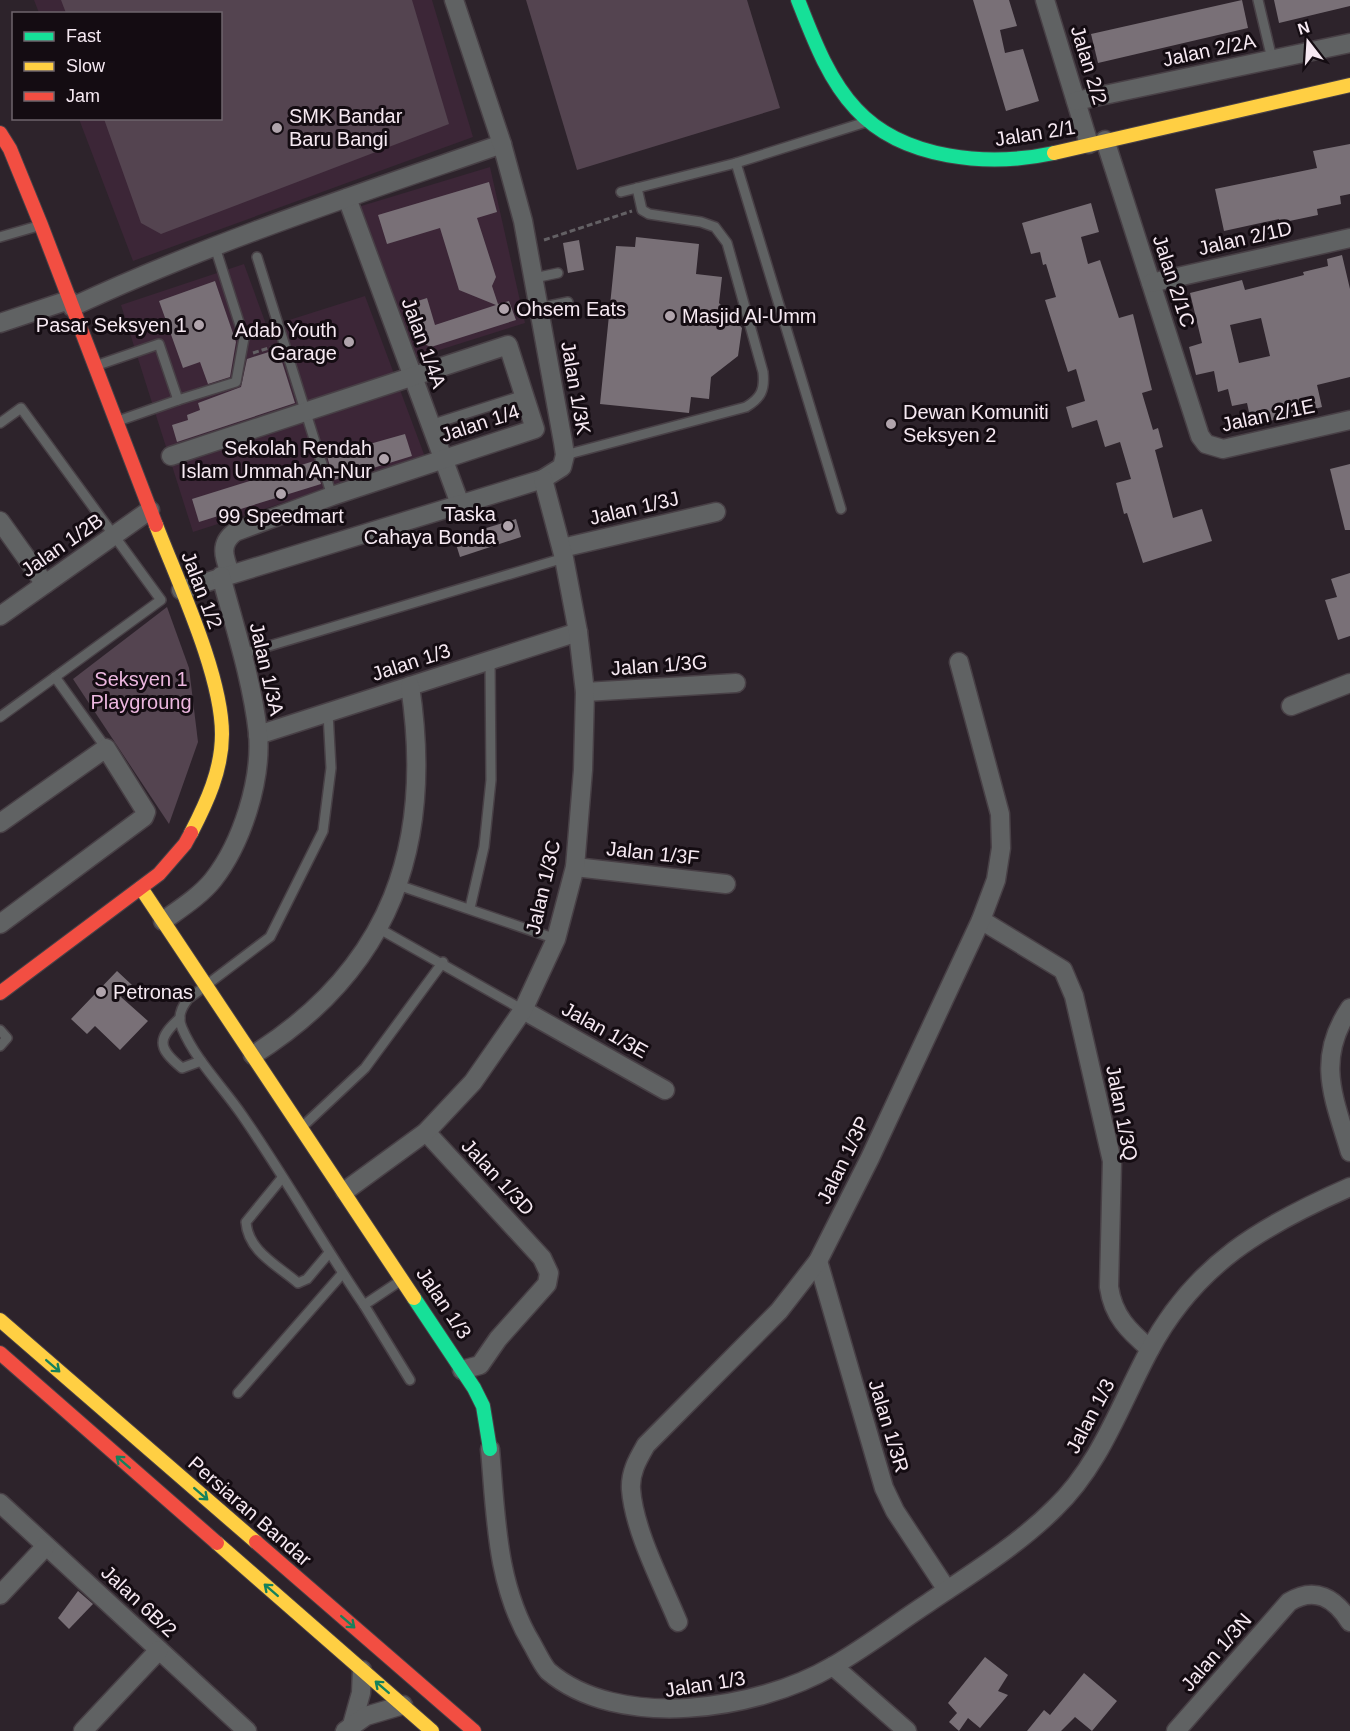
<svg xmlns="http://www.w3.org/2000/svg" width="1350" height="1731" font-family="Helvetica,sans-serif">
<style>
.built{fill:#3c2637}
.green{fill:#544450}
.building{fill:#797077;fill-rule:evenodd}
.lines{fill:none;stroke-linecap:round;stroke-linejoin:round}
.lane-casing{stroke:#484046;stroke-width:12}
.street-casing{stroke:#484046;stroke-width:21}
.fast-casing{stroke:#484046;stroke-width:16}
.slow-casing{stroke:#484046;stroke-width:16}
.jam-casing{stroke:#484046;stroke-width:16}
.path{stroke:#636064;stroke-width:3;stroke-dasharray:6 3;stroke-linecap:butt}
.lane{stroke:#606263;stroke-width:9}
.street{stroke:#606263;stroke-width:18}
.fast{stroke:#16e098;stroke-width:14}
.slow{stroke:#ffcf43;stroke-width:14}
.jam{stroke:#f24e42;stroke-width:14}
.oneway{stroke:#15815c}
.poi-dot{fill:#b0a4ac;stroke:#140c12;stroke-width:2}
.labels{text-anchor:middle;stroke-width:6;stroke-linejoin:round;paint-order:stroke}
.street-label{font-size:20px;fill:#f6e9f2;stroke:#140c12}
.poi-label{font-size:20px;fill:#f6e9f2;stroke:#140c12;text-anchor:start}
.park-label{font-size:20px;fill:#ecb7df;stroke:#140c12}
</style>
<rect width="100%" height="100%" fill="#2d232b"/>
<!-- built -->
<g class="built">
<polygon points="34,0 432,0 473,137 133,261 79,119 220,118 220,14 39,13"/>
<polygon points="490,167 525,323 414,358 358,207"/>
<polygon points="244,264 267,327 365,296 425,457 193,532 121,305"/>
</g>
<!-- green -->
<g class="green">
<polygon points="61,0 412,0 449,124 161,234 141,223 104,119 220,118 220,14 66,13"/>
<polygon points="526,0 747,0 780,108 577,170"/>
<polygon points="167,607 189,668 198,742 169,824 73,679"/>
</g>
<!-- building -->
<g class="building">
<polygon points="973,0 1009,0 1017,26 1000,30 1005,53 1023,49 1039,101 1006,111"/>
<polygon points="1242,0 1248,28 1098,63 1091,34"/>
<polygon points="1274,0 1350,0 1350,6 1279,23"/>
<polygon points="1350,144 1350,194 1340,196 1341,204 1317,209 1318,215 1280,223 1279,219 1224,231 1215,189 1317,168 1313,151"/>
<polygon points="489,182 497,212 477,218 496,277 492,286 498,304 509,301 516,320 431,347 412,339 402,306 427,298 435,325 496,305 459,290 440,228 387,244 378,215"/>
<polygon points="1091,203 1099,232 1081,237 1088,264 1100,260 1119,318 1133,314 1152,390 1142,393 1153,430 1158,428 1163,447 1155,450 1173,518 1202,509 1212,541 1143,563 1127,513 1124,514 1116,483 1131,479 1120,442 1105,447 1097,420 1072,428 1066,407 1085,401 1076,369 1068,372 1045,300 1056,297 1046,264 1043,265 1040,252 1031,254 1022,223"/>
<polygon points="636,237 699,244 696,274 722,277 719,303 742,328 738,356 711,377 709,399 691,397 689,413 600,404 616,246 635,247"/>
<polygon points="579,240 584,270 568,273 563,243"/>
<path d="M1342 255 1350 289V377L1317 385 1322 407 1252 426 1247 403 1232 406 1228 389 1218 392 1214 371 1196 375 1189 347 1202 343 1190 293 1242 280 1245 290 1304 275 1303 272 1328 266 1327 259ZM1261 318 1270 356 1239 363 1230 325Z"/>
<polygon points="215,281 236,342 230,377 208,384 200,362 183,368 159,301"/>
<polygon points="278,349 295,403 177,442 172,425 188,420 187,415 200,410 198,403 241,387 247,359"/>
<polygon points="405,434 412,456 334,480 327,456"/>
<polygon points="314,461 321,484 199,522 192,499"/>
<polygon points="1350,464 1350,530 1345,530 1330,469"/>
<polygon points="516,519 521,537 460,557 454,538"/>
<polygon points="1350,573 1350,636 1338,640 1325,600 1337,597 1331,579"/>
<polygon points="117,971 132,985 121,997 148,1021 120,1050 95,1026 87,1034 71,1019"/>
<polygon points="78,1591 93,1604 69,1629 58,1618"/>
<polygon points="985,1657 1008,1675 998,1691 1008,1695 980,1728 968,1718 959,1731 949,1722 957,1713 948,1703"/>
<polygon points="1084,1673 1117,1701 1092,1731 1075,1717 1061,1731 1027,1731 1044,1710 1050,1715"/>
</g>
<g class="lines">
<!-- lane casing -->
<g class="lane-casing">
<g id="lane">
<polyline points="1258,0 1272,59"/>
<polyline points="736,163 841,509"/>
<polyline points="621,192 736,163 866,122"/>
<polyline points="0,237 38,226"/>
<polyline points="257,257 332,496"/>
<polyline points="534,278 558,273"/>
<polyline points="539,308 568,302"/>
<polyline points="98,365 159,344 178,400 236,382 244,338 215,247"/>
<polyline points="118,421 178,400"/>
<polyline points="0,423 21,408 161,600 0,717"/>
<polyline points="430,425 524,395"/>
<path d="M565 455 746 407C761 398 765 390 763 372L727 243 715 227 701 222 649 214 642 210 637 188"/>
<polyline points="242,654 564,558"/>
<polyline points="55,677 106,748"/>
<path d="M328 713 331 768 323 831 270 937 188 999C181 1008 177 1017 182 1028 196 1061 223 1087 242 1115 285 1177 322 1243 364 1305L400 1281"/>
<polyline points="398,885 556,939"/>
<polyline points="470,908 484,847 491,780 490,660"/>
<polyline points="378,928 523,1010"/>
<path d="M180 1018C158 1038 156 1047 182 1068L201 1061"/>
<polyline points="0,1030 7,1038 0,1046"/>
<polyline points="302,1127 365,1068 443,962"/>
<path d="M282 1178 246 1222C248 1251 277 1265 298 1283L307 1279 329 1253"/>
<polyline points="364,1305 410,1380"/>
<polyline points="238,1393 342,1274"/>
</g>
</g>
<!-- street casing -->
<g class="street-casing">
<g id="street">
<polyline points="1045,0 1089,144"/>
<polyline points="1076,101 1350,43"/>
<polyline points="1105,140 1200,436 1206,444 1223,449 1350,420"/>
<polyline points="347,198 460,504"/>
<polyline points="1151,283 1350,238"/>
<path d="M72 307C211 242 358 194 502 144"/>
<polyline points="0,323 69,300"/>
<path d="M171 456 508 345 535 429 332 496 235 532C219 544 224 557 230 573"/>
<polyline points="0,521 45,584"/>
<polyline points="562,548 716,512"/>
<polyline points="181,590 543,479 562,467 565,455 563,442 523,221 502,144 454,0"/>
<polyline points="0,616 150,510"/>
<polyline points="585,692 736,683"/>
<polyline points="1291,706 1350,683"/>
<polyline points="258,735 578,632"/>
<polyline points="0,823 106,748 146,812 144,817 0,924"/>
<polyline points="575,867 726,884"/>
<path d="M981 920 1063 970 1074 996 1112 1161 1109 1287C1113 1316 1129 1331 1150 1349"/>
<path d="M163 921C181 908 200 896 213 880 242 843 262 780 258 733 252 680 235 628 221 576"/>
<path d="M1350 1008C1315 1060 1334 1098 1350 1152"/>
<polyline points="523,1010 665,1090"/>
<path d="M253 1055C392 968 434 844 410 686"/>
<polyline points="426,1132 542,1258 549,1273 547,1284 498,1339 480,1365 462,1370"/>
<polyline points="345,1191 426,1132 473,1082 523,1010 556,939 575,867 583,770 585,692 578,632 564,558 543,479"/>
<polyline points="818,1261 884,1488 895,1511 947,1590"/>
<path d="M490 1449C496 1516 496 1585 532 1644 537 1653 542 1664 548 1671 618 1731 756 1711 833 1666 866 1647 896 1624 928 1603 971 1574 1018 1545 1055 1508 1100 1465 1120 1405 1149 1351 1195 1264 1263 1225 1350 1187"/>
<polyline points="0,1503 247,1731"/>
<polyline points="0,1595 46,1546"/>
<path d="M678 1622C662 1583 634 1531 631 1489 630 1472 638 1459 646 1445L779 1311 818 1261 870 1158 981 920 996 880 1001 848 1000 814 959 662"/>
<polyline points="833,1666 907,1731"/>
<polyline points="352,1725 361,1693 362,1670"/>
<polyline points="83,1731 159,1650"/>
<polyline points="345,1731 366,1716 403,1705"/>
<path d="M1176 1731 1289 1602C1315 1586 1335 1598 1350 1622"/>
</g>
</g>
<!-- fast casing -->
<g class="fast-casing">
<g id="fast">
<path d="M798 0C813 38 828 79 856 109 903 160 989 167 1054 153"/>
<polyline points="414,1298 474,1388 483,1406 490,1449"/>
</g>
</g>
<!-- slow casing -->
<g class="slow-casing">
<g id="slow">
<polyline points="1054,153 1350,85"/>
<path d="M156 525C178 582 222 675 222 734 222 770 207 802 191 833"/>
<polyline points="141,888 414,1298"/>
<polyline points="0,1320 256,1542"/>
<polyline points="217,1543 432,1731"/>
</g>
</g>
<!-- jam casing -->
<g class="jam-casing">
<g id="jam">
<polyline points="0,133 10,149 41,225 156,525"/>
<polyline points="0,993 159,874 185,844 191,833"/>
<polyline points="0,1353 217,1543"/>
<polyline points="256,1542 474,1731"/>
</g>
</g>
<!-- path -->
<g class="path">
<polyline points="544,240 632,211"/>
<polyline points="253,353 272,347"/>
</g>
<!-- lane -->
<use href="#lane" class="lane"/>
<!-- street -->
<use href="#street" class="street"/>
<!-- fast -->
<use href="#fast" class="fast"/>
<!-- slow -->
<use href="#slow" class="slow"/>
<!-- jam -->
<use href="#jam" class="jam"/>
</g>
<!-- one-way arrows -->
<defs><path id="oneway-shaft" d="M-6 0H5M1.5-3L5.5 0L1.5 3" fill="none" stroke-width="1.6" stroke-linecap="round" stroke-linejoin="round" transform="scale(1.5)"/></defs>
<g class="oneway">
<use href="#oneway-shaft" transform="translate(53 1366) rotate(41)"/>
<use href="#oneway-shaft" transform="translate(123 1462) rotate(-139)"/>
<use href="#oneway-shaft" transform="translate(201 1494) rotate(41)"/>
<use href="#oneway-shaft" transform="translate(271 1590) rotate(-139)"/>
<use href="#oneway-shaft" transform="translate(348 1622) rotate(41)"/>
<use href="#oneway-shaft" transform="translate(382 1687) rotate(-139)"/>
</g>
<!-- markers -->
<g class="poi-dot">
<circle cx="277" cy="128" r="6"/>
<circle cx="504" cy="309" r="6"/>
<circle cx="670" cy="316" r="6"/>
<circle cx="199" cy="325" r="6"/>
<circle cx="349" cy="342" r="6"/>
<circle cx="891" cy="424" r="6"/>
<circle cx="384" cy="459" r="6"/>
<circle cx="281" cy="494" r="6"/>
<circle cx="508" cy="526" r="6"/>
<circle cx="101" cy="992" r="6"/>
</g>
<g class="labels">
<!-- street labels -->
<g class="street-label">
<text transform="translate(1209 50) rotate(-12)" y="7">Jalan 2/2A</text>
<text transform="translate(1089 65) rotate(73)" y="7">Jalan 2/2</text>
<text transform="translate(1035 133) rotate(-9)" y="7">Jalan 2/1</text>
<text transform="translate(1245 238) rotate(-13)" y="7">Jalan 2/1D</text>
<text transform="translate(1174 281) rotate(72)" y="7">Jalan 2/1C</text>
<text transform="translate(424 343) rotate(70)" y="7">Jalan 1/4A</text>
<text transform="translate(576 388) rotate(80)" y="7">Jalan 1/3K</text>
<text transform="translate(1268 415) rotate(-12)" y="7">Jalan 2/1E</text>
<text transform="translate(480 423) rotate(-18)" y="7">Jalan 1/4</text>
<text transform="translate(634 508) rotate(-13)" y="7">Jalan 1/3J</text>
<text transform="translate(62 545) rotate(-35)" y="7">Jalan 1/2B</text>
<text transform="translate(202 590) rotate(69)" y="7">Jalan 1/2</text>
<text transform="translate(411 662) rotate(-18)" y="7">Jalan 1/3</text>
<text transform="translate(659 665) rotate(-4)" y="7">Jalan 1/3G</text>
<text transform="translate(267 669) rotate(77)" y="7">Jalan 1/3A</text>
<text transform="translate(653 853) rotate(6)" y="7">Jalan 1/3F</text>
<text transform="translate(543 887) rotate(-77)" y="7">Jalan 1/3C</text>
<text transform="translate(605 1030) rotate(29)" y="7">Jalan 1/3E</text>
<text transform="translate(1122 1113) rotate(79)" y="7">Jalan 1/3Q</text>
<text transform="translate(843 1160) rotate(-64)" y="7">Jalan 1/3P</text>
<text transform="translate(498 1177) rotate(47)" y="7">Jalan 1/3D</text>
<text transform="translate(444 1303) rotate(56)" y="7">Jalan 1/3</text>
<text transform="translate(1090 1416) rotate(-62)" y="7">Jalan 1/3</text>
<text transform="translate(889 1426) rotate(73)" y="7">Jalan 1/3R</text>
<text transform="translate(250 1511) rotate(41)" y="7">Persiaran Bandar</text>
<text transform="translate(139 1601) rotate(43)" y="7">Jalan 6B/2</text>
<text transform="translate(1216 1652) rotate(-49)" y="7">Jalan 1/3N</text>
<text transform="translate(705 1684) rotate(-9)" y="7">Jalan 1/3</text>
</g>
<!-- poi labels -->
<g class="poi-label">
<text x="289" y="123">SMK Bandar<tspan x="289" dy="23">Baru Bangi</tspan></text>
<text x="516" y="316">Ohsem Eats</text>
<text x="682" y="323">Masjid Al-Umm</text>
<text x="187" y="332" text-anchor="end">Pasar Seksyen 1</text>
<text x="337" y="337" text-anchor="end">Adab Youth<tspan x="337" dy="23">Garage</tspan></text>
<text x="903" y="419">Dewan Komuniti<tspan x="903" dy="23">Seksyen 2</tspan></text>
<text x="372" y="455" text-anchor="end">Sekolah Rendah<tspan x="372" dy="23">Islam Ummah An-Nur</tspan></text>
<text x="496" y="521" text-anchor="end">Taska<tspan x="496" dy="23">Cahaya Bonda</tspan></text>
<text x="281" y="523" text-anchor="middle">99 Speedmart</text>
<text x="113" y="999">Petronas</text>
</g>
<!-- park labels -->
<g class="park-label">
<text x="141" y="686">Seksyen 1<tspan x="141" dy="23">Playgroung</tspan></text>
</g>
</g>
<!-- legend -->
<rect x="12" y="12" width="210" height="108" fill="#140c12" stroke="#6e646c" stroke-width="1.5"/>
<rect x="24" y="32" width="30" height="9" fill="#16e098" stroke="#6e646c" stroke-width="1.5"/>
<text x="66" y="42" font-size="18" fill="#f6e9f2">Fast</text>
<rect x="24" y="62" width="30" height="9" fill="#ffcf43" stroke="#6e646c" stroke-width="1.5"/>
<text x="66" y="72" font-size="18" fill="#f6e9f2">Slow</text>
<rect x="24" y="92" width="30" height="9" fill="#f24e42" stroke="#6e646c" stroke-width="1.5"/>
<text x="66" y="102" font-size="18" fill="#f6e9f2">Jam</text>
<!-- north arrow -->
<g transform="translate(1308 42) rotate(343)" stroke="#140c12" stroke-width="4.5" paint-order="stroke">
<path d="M0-4.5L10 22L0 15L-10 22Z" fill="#f6e9f2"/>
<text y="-9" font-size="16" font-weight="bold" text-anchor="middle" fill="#f6e9f2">N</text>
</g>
</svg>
